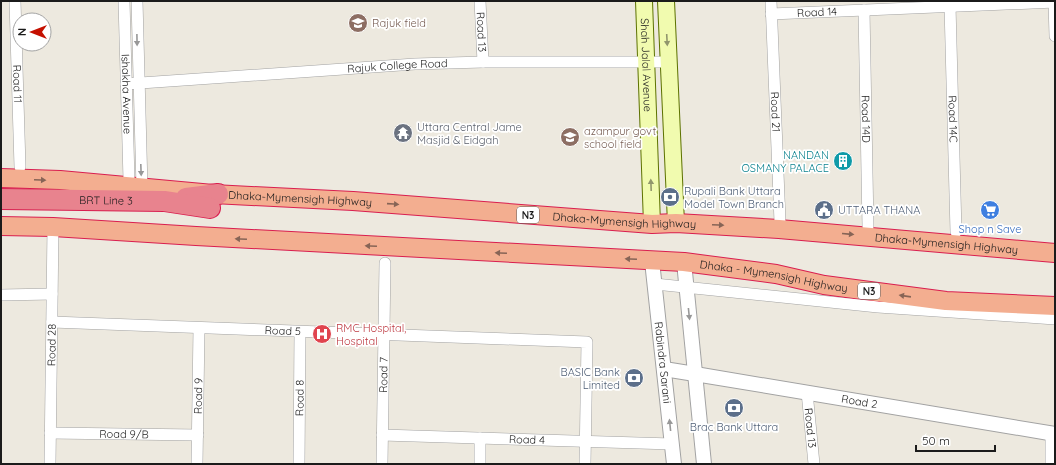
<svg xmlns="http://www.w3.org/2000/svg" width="1056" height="465" font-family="Quicksand,sans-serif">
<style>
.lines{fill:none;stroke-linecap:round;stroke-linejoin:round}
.minor-casing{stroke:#a2a2a2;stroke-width:12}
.tertiary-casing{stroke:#a2a2a2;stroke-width:16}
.secondary-casing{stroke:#5d7201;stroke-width:18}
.trunk-casing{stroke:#d91e4f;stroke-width:20}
.motorway-casing{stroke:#d91e4f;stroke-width:22}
.minor{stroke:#fff;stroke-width:11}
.tertiary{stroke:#fff;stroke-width:14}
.secondary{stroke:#f1fbaf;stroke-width:16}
.trunk{stroke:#f3ae90;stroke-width:18}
.motorway{stroke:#e8838e;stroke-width:20}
.oneway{fill:#989898}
.oneway2{fill:#91966c}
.oneway3{fill:#876456}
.labels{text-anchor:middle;stroke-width:3.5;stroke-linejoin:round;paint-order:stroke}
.shield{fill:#fff;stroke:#5f5f5f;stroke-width:1}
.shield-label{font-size:10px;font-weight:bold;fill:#1b1b1b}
.street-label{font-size:11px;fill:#1b1b1b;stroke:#fff}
.education-label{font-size:11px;fill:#785e54;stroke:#fff;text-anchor:start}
.worship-label{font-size:11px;fill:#5b616d;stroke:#fff;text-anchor:start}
.culture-label{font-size:11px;fill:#0d838f;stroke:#fff;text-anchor:end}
.service-label{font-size:11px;fill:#4e5e75;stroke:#fff;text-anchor:start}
.shop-label{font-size:11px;fill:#366cbe;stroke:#fff}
.health-label{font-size:11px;fill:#be3a42;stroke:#fff;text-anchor:start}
</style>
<rect width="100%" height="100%" fill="#ede9df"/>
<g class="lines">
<!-- minor casing -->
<g class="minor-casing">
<g id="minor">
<path id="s1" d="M15 1 20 167"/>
<path id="s2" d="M124 1 129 180 127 186"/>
<polyline points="137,1 142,188"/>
<path id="s3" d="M480 1 483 62"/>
<path id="s4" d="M771 1 780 222"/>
<polyline points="1054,2 1055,36"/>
<path id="s5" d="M950 6 956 232"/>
<path id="s6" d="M864 10 868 227"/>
<path id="s7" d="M771 14 1055 2"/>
<path id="s8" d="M126 84 415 64 483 62H668"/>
<polyline points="655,284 878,307 1055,319"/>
<polyline points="1,295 52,294"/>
<path id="s9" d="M52 322 587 342 585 464"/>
<path id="s10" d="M807 392 814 464"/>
<path id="s11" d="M50 433 198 435"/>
<polyline points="1051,433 1051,464"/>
<path id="s12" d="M382 435 672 444"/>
<path id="s13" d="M50 464 53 227"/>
<path id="s14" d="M197 464 199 328"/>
<path id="s15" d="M299 464 300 332"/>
<path id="s16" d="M382 464 385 263"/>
<polyline points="480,464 480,438"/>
</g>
</g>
<!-- tertiary casing -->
<g class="tertiary-casing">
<g id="tertiary">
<path id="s17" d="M652 261 674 464"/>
<polyline points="684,262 704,464"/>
<path id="s18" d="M664 369 695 374 1055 434"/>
</g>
</g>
<!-- secondary casing -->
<g class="secondary-casing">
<g id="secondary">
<path id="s19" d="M644 1 652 224"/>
<polyline points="666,1 676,223"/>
</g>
</g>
<!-- trunk casing -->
<g class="trunk-casing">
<g id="trunk">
<path id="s20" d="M1 178 60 180 213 194 353 201 652 224 676 223 779 229 1055 253"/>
<path id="s21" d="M1 226 53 227 196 236 684 262 776 274 824 285 946 301 1055 306"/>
</g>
</g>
<!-- motorway casing -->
<g class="motorway-casing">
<g id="motorway">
<polyline points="186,198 218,194"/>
<path id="s22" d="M1 199 164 201 210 208"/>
</g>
</g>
<!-- minor -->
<use href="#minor" class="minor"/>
<!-- tertiary -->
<use href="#tertiary" class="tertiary"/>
<!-- secondary -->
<use href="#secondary" class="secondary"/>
<!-- trunk -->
<use href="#trunk" class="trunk"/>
<!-- motorway -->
<use href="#motorway" class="motorway"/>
</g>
<!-- one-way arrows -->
<defs><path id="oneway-solid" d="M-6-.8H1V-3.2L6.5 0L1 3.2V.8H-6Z"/></defs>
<g class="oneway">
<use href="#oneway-solid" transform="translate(137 40) rotate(89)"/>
<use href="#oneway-solid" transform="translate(141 170) rotate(88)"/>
<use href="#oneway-solid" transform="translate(689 314) rotate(84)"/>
<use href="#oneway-solid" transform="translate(670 425) rotate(-96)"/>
</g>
<g class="oneway2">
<use href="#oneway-solid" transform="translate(667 40) rotate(87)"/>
<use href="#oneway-solid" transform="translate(651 185) rotate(-92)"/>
</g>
<g class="oneway3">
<use href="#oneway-solid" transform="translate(40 180) rotate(2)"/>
<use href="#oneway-solid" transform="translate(393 204) rotate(4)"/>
<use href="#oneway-solid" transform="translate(718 225) rotate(3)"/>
<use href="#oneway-solid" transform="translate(848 234) rotate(5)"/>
<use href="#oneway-solid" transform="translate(241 239) rotate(-177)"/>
<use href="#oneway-solid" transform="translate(371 246) rotate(-177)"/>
<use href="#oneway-solid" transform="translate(501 253) rotate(-177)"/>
<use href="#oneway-solid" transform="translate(631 259) rotate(-177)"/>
<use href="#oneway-solid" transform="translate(905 296) rotate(-172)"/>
</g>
<!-- icons -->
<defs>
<g id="school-disc" transform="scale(1)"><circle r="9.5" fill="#8d6e63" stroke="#fff"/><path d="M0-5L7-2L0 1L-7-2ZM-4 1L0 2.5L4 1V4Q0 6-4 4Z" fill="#fff"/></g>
<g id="temple-disc" transform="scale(1)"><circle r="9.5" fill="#6b7280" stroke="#fff"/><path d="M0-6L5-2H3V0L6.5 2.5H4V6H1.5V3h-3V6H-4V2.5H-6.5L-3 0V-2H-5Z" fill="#fff"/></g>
<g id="university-disc" transform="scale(1)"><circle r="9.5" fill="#8d6e63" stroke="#fff"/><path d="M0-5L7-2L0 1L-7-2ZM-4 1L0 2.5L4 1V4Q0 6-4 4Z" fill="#fff"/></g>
<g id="building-disc" transform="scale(1)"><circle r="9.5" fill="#0f9aa8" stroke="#fff"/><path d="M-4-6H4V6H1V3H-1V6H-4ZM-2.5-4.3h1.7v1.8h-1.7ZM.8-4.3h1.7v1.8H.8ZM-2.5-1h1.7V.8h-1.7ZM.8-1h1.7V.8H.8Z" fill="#fff"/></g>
<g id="bank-disc" transform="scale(1)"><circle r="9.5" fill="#5c6f8a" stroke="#fff"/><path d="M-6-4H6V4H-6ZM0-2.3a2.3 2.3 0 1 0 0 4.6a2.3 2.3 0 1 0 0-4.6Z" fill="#fff"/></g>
<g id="civic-disc" transform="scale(1)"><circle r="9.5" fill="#5c6f8a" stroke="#fff"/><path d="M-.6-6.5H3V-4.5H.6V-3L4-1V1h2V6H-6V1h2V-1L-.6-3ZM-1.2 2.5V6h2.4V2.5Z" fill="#fff"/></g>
<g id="supermarket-disc" transform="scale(1)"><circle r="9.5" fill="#3f7fe0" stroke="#fff"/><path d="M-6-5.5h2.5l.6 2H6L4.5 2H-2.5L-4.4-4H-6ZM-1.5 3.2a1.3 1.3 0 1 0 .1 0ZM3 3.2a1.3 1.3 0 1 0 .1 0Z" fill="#fff"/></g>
<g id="hospital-disc" transform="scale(1)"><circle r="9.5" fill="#e0444e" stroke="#fff"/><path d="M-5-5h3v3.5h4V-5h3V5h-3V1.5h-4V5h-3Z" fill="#fff"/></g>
</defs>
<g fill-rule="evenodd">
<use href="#school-disc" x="358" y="23"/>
<use href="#temple-disc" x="403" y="133"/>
<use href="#university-disc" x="570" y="137"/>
<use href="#building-disc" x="843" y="161"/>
<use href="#bank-disc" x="670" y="197"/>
<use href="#civic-disc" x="824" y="210"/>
<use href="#supermarket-disc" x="990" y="210"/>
<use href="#hospital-disc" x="322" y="334"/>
<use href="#bank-disc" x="634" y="378"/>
<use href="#bank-disc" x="734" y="408"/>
</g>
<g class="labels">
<!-- shield labels -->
<g class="shield">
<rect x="517" y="207" width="22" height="16" rx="3"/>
<rect x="858" y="283" width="22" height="16" rx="3"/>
</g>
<g class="shield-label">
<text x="528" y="219">N3</text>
<text x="869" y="295">N3</text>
</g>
<!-- street labels -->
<g class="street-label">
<text dy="4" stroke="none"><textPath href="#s7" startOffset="46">Road 14</textPath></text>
<text dy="4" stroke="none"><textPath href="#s3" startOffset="31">Road 13</textPath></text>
<text dy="4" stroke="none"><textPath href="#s19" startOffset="64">Shah Jalal Avenue</textPath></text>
<text dy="4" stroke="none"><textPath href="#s8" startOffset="272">Rajuk College Road</textPath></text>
<text dy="4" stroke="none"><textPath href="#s1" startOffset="83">Road 11</textPath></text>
<text dy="4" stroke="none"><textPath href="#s2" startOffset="93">Ishakha Avenue</textPath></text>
<text dy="4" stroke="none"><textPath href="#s4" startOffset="111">Road 21</textPath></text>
<text dy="4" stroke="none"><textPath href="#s6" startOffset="109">Road 14D</textPath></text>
<text dy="4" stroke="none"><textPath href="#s5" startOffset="113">Road 14C</textPath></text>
<text dy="4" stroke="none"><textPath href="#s20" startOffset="300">Dhaka-Mymensigh Highway</textPath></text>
<text dy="4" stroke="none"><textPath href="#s22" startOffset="105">BRT Line 3</textPath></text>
<text dy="4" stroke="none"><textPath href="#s20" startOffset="625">Dhaka-Mymensigh Highway</textPath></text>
<text dy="4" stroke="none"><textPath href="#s20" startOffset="948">Dhaka-Mymensigh Highway</textPath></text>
<text dy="4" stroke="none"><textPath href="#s21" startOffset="775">Dhaka - Mymensigh Highway</textPath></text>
<text dy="4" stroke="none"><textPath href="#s9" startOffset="231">Road 5</textPath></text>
<text dy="4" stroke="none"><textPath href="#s13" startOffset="119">Road 28</textPath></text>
<text dy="4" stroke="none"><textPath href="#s17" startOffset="102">Rabindra Sarani</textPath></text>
<text dy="4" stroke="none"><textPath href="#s16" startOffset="89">Road 7</textPath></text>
<text dy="4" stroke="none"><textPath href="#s14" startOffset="68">Road 9</textPath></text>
<text dy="4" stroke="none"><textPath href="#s15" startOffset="66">Road 8</textPath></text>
<text dy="4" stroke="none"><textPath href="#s18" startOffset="198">Road 2</textPath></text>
<text dy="4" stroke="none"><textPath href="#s10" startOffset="36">Road 13</textPath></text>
<text dy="4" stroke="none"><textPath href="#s11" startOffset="74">Road 9/B</textPath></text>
<text dy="4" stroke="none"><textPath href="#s12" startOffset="145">Road 4</textPath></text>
</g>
<!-- education labels -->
<g class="education-label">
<text x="372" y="27">Rajuk field</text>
<text x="584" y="135">azampur govt<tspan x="584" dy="13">school field</tspan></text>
</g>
<!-- worship labels -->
<g class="worship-label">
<text x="417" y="131">Uttara Central Jame<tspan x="417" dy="13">Masjid &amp; Eidgah</tspan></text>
</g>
<!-- culture labels -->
<g class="culture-label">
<text x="829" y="159">NANDAN<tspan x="829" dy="13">OSMANY PALACE</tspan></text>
</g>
<!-- service labels -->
<g class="service-label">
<text x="684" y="195">Rupali Bank Uttara<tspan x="684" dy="13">Model Town Branch</tspan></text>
<text x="838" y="214">UTTARA THANA</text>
<text x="620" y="376" text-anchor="end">BASIC Bank<tspan x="620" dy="13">Limited</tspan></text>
<text x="734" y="431" text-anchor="middle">Brac Bank Uttara</text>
</g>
<!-- shop labels -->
<g class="shop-label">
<text x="990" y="233">Shop n Save</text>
</g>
<!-- health labels -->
<g class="health-label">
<text x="336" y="332">RMC Hospital,<tspan x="336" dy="13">Hospital</tspan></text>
</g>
</g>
<!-- border -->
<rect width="1056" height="465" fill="none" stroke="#1b1b1b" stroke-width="4"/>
<!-- north arrow -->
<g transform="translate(32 32) rotate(270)"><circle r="19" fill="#ffffff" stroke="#a4a4a4"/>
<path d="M0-3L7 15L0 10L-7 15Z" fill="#c51000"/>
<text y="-6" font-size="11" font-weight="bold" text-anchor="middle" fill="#1b1b1b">N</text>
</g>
<!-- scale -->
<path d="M916 445v6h79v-6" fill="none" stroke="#1b1b1b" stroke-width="2"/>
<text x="922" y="445" font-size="12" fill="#1b1b1b" stroke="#ffffff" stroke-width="3" paint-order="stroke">50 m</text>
</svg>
